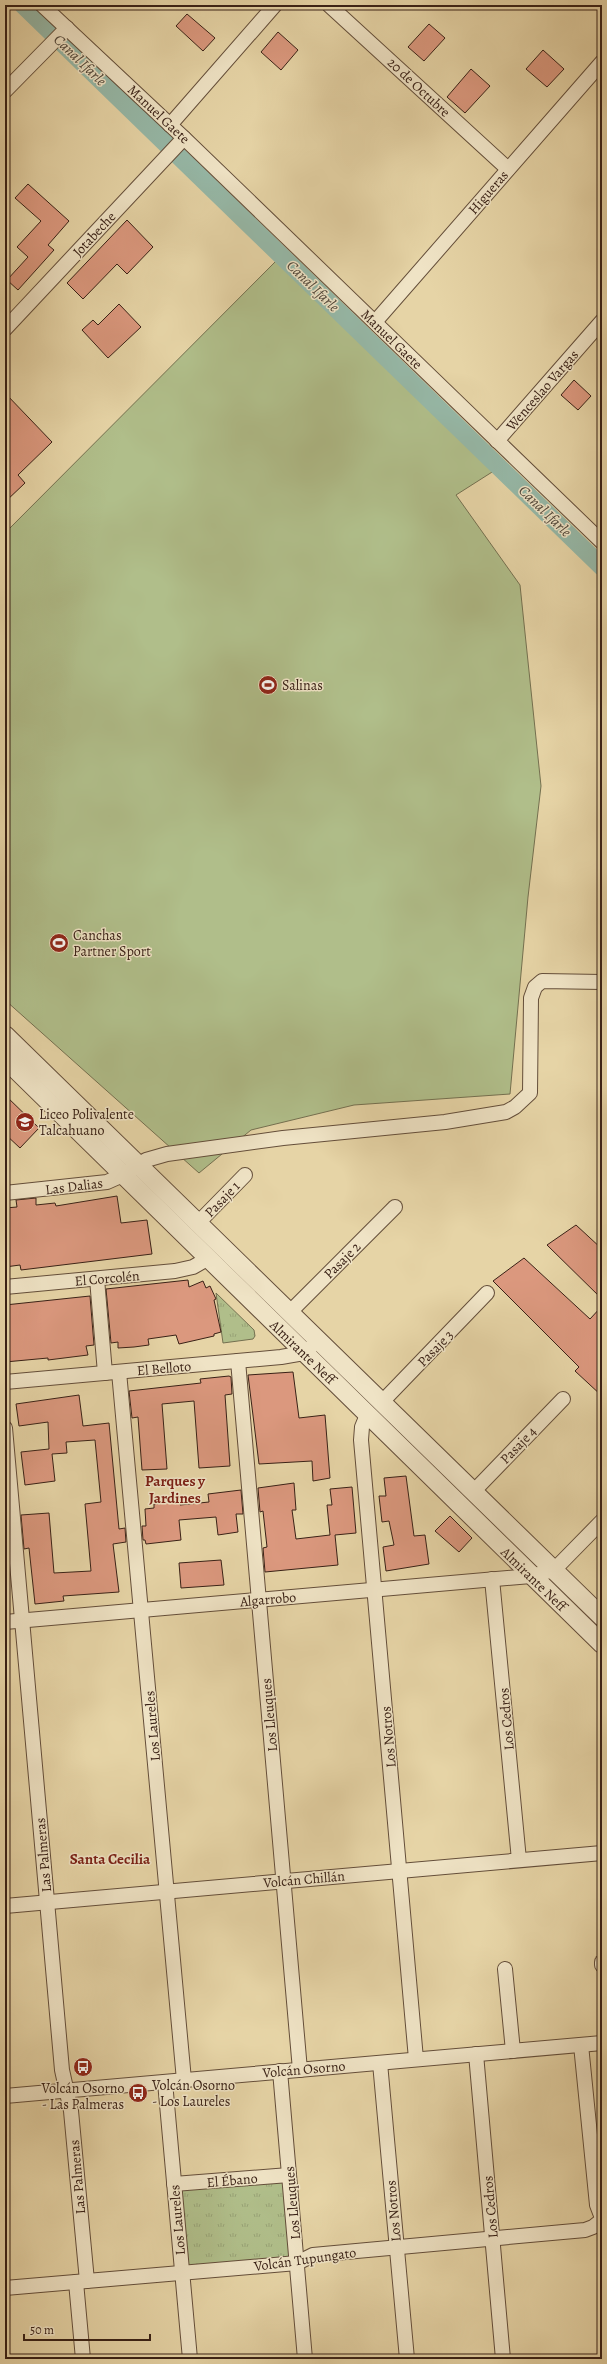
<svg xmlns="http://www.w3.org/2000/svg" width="607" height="2364" font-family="Alegreya,serif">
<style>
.grass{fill:#b0be8a;stroke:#747050}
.park{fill:url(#park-tufts);stroke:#747050}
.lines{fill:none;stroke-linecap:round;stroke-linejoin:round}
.canal{stroke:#96b8a7;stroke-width:18}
.building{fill:#db987e;stroke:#392116}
.minor-casing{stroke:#644e3a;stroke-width:16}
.tertiary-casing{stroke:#644e3a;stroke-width:20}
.minor{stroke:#efe3c5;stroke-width:14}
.tertiary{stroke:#efe3c5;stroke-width:18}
.labels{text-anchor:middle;stroke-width:3;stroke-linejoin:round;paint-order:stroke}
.street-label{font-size:14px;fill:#392116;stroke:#efe3c5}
.poi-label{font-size:14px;fill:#392116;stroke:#efe3c5;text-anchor:start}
.water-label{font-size:15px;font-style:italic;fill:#50473a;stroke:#efe3c5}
.neighbourhood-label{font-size:15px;font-weight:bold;fill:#7a1f14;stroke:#efe3c5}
</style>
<defs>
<pattern id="park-tufts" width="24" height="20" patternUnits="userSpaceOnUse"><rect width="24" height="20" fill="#b0be8a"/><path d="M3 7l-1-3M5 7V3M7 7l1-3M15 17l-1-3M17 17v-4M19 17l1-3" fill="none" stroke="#98a376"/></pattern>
</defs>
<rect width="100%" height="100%" fill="#e6d4a6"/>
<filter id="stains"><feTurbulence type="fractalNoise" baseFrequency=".005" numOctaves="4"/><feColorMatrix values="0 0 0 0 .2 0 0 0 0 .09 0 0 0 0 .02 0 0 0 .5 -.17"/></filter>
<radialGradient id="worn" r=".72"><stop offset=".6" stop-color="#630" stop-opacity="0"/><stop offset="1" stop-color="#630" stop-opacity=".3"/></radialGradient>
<!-- grass -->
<polygon class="grass" points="279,258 500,467 456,495 520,585 541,786 528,897 510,1094 354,1105 251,1130 199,1173 5,1000 5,533"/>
<!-- park -->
<g class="park">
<polygon points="216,1293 254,1330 255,1336 253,1339 223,1343"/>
<polygon points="287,2177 295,2261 183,2271 176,2185"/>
</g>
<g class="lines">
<!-- canal -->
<polyline class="canal" points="23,5 602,567"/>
</g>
<!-- building -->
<g class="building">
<polygon points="187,14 215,38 203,51 176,26"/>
<polygon points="429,24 445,38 424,61 408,47"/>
<polygon points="278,32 298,50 281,70 261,52"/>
<polygon points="543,50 564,69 547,87 526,69"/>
<polygon points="471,69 490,86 465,113 447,97"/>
<polygon points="28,184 69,221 48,245 54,250 18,290 7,280 28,257 17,247 41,221 15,198"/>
<polygon points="127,220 153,247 127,274 117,264 83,299 67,283"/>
<polygon points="119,304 141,327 108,358 82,330 93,320 98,325"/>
<polygon points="574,380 591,396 578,410 561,395"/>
<polygon points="5,393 52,442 18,475 25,483 5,502"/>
<polygon points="5,1095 39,1128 20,1148 5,1134"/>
<polygon points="117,1196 121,1223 147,1220 152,1254 21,1270 20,1265 5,1267 5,1208 17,1207 16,1200 36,1198 36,1205 55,1203 56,1206"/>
<polygon points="576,1225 602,1249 602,1299 547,1245"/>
<polygon points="524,1258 590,1319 602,1306 602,1396 575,1371 579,1367 493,1281"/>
<polygon points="188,1280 189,1287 203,1281 206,1288 210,1286 216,1299 214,1300 221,1332 214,1334 214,1336 179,1344 176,1335 148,1339 149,1345 134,1347 118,1348 118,1342 111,1343 106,1289"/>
<polygon points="90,1296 94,1345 86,1346 88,1355 48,1360 48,1358 5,1362 5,1305"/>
<polygon points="293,1372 299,1418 325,1415 330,1478 313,1481 312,1461 259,1464 248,1375"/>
<polygon points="229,1376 231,1377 232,1394 225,1395 230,1466 199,1468 194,1401 162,1404 167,1469 142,1470 138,1417 132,1418 129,1391 201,1383 200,1379"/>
<polygon points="79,1395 83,1426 109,1423 119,1529 125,1528 126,1542 113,1544 119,1592 63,1596 64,1601 35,1604 29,1548 24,1549 21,1515 49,1513 54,1573 91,1571 85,1504 101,1502 95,1440 66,1442 67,1453 52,1454 55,1481 25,1485 21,1452 49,1449 48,1422 19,1426 16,1404"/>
<polygon points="406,1476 414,1536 425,1535 429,1564 386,1571 383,1547 394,1545 389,1521 382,1522 379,1496 386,1496 384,1478"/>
<polygon points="294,1483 296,1510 292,1510 296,1539 330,1535 327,1505 332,1505 330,1489 352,1487 356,1533 335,1535 338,1565 265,1572 263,1548 267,1547 263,1511 260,1512 258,1488"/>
<polygon points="241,1490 243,1514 236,1514 238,1532 218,1535 216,1517 179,1520 181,1540 146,1544 145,1540 143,1540 142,1526 146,1526 145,1509 154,1508 154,1504 180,1501 180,1505 209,1502 208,1494"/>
<polygon points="450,1516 472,1538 459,1552 435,1531"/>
<polygon points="221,1560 224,1585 181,1588 179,1563"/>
</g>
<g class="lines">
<!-- minor casing -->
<g class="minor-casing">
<g id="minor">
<polyline points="42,5 184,138 602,542"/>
<polyline points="329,5 508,169"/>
<polyline points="5,91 67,28"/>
<polyline points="170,125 275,5"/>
<polyline points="375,322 602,62"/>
<polyline points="5,329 184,138"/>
<polyline points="497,441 602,321"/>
<polyline points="5,1193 107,1182 125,1174 146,1160 167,1154 283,1138 445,1122 506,1112 515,1107 530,1093 531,998 535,987 542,981 602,982"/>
<polyline points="198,1223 245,1175"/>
<polyline points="97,1279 105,1373"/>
<polyline points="5,1287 175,1271 193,1267 207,1259"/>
<polyline points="290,1312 395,1207"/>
<polyline points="238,1361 300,2070"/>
<polyline points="119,1372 184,2080"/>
<polyline points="5,1382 281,1357 304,1353 311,1347"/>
<polyline points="382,1402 487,1293"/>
<polyline points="367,1415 362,1427 361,1440 416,2059"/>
<polyline points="5,1428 62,2070 71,2111 87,2281"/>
<polyline points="474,1491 563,1399"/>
<polyline points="492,1579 519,1860"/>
<polyline points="5,1622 531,1576 554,1570 602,1521"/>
<polyline points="5,1906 602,1853"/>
<polyline points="602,1962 602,1965"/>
<polyline points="505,1969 513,2051"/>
<polyline points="581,2045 597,2205 602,2218"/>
<polyline points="476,2054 503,2359"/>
<polyline points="380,2063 407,2359"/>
<polyline points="280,2071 305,2359"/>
<polyline points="165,2082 190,2359"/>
<polyline points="5,2096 602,2043"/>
<polyline points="174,2184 289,2175"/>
<polyline points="76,2282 83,2359"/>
<polyline points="5,2288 297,2263 313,2255 585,2230 593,2227 602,2220"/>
</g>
</g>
<!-- tertiary casing -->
<g class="tertiary-casing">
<g id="tertiary">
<polyline points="5,1035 602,1617"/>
<polyline points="5,1059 602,1644"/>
</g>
</g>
<!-- minor -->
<use href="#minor" class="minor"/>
<!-- tertiary -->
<use href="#tertiary" class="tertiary"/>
</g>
<!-- icons -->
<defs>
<g id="stadium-disc" transform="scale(1)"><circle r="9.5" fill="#8f2418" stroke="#efe3c5"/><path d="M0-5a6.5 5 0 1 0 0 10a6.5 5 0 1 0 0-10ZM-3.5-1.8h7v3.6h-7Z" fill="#fff"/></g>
<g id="school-disc" transform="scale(1)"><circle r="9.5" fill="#8f2418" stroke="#efe3c5"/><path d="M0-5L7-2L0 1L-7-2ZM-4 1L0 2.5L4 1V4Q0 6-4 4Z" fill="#fff"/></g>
<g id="bus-disc" transform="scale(1)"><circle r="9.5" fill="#8f2418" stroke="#efe3c5"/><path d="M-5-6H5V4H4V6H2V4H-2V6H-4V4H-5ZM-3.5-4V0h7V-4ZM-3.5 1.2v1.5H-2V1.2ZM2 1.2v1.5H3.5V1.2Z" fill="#fff"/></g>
</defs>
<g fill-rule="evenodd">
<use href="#stadium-disc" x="268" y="685"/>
<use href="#stadium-disc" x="59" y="943"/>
<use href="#school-disc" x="25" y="1122"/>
<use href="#bus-disc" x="83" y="2067"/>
<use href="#bus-disc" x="138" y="2093"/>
</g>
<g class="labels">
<!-- street labels -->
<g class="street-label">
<text transform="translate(419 87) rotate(43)" y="5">20 de Octubre</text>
<text transform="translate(159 114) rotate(43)" y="5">Manuel Gaete</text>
<text transform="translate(488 192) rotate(-49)" y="5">Higueras</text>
<text transform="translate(94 234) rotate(-47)" y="5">Jotabeche</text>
<text transform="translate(392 339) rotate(44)" y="5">Manuel Gaete</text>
<text transform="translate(542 390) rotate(-49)" y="5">Wenceslao Vargas</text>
<text transform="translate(74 1186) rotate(-7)" y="5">Las Dalias</text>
<text transform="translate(222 1199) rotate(-46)" y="5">Pasaje 1</text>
<text transform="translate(342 1260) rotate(-45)" y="5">Pasaje 2</text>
<text transform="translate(107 1278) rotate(-5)" y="5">El Corcolén</text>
<text transform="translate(435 1348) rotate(-46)" y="5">Pasaje 3</text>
<text transform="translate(303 1352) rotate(44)" y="5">Almirante Neff</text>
<text transform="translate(164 1368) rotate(-5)" y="5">El Belloto</text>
<text transform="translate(518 1445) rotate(-46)" y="5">Pasaje 4</text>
<text transform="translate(534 1579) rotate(44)" y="5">Almirante Neff</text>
<text transform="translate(268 1599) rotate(-5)" y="5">Algarrobo</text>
<text transform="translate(269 1715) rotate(-95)" y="5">Los Lleuques</text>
<text transform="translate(506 1719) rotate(-95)" y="5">Los Cedros</text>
<text transform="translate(152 1726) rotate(-95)" y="5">Los Laureles</text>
<text transform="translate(388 1737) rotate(-95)" y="5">Los Notros</text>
<text transform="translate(43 1855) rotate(-95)" y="5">Las Palmeras</text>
<text transform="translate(304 1879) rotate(-5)" y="5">Volcán Chillán</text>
<text transform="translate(304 2069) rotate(-5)" y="5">Volcán Osorno</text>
<text transform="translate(77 2177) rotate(-95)" y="5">Las Palmeras</text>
<text transform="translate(232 2180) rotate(-5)" y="5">El Ébano</text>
<text transform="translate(292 2203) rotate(-95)" y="5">Los Lleuques</text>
<text transform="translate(490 2207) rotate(-95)" y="5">Los Cedros</text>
<text transform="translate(393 2211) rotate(-95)" y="5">Los Notros</text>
<text transform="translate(177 2220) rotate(-95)" y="5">Los Laureles</text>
<text transform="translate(305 2259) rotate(-8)" y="5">Volcán Tupungato</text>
</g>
<!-- poi labels -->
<g class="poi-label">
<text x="282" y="690">Salinas</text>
<text x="73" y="940">Canchas<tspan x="73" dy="16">Partner Sport</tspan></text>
<text x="39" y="1119">Liceo Polivalente<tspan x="39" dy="16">Talcahuano</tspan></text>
<text x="152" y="2090">Volcán Osorno<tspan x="152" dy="16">- Los Laureles</tspan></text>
<text x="83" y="2093" text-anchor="middle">Volcán Osorno<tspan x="83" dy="16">- Las Palmeras</tspan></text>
</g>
<!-- water labels -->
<g class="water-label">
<text transform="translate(80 60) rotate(44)" y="5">Canal Ifarle</text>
<text transform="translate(313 286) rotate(44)" y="5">Canal Ifarle</text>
<text transform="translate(545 511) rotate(44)" y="5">Canal Ifarle</text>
</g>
<!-- neighbourhood labels -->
<g class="neighbourhood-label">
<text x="175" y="1486">Parques y<tspan x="175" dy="17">Jardines</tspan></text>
<text x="110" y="1864">Santa Cecilia</text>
</g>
</g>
<!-- margin -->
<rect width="607" height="2364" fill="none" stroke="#e6d4a6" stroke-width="20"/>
<rect x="6" y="6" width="595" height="2352" fill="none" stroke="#392116" stroke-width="2"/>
<rect x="10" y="10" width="587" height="2344" fill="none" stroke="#392116"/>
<!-- scale -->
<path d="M24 2334v6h126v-6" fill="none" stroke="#392116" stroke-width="2"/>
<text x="30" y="2334" font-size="12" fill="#392116" stroke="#efe3c5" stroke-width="3" paint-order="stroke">50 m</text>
<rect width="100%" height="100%" filter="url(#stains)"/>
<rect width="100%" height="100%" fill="url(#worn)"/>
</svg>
